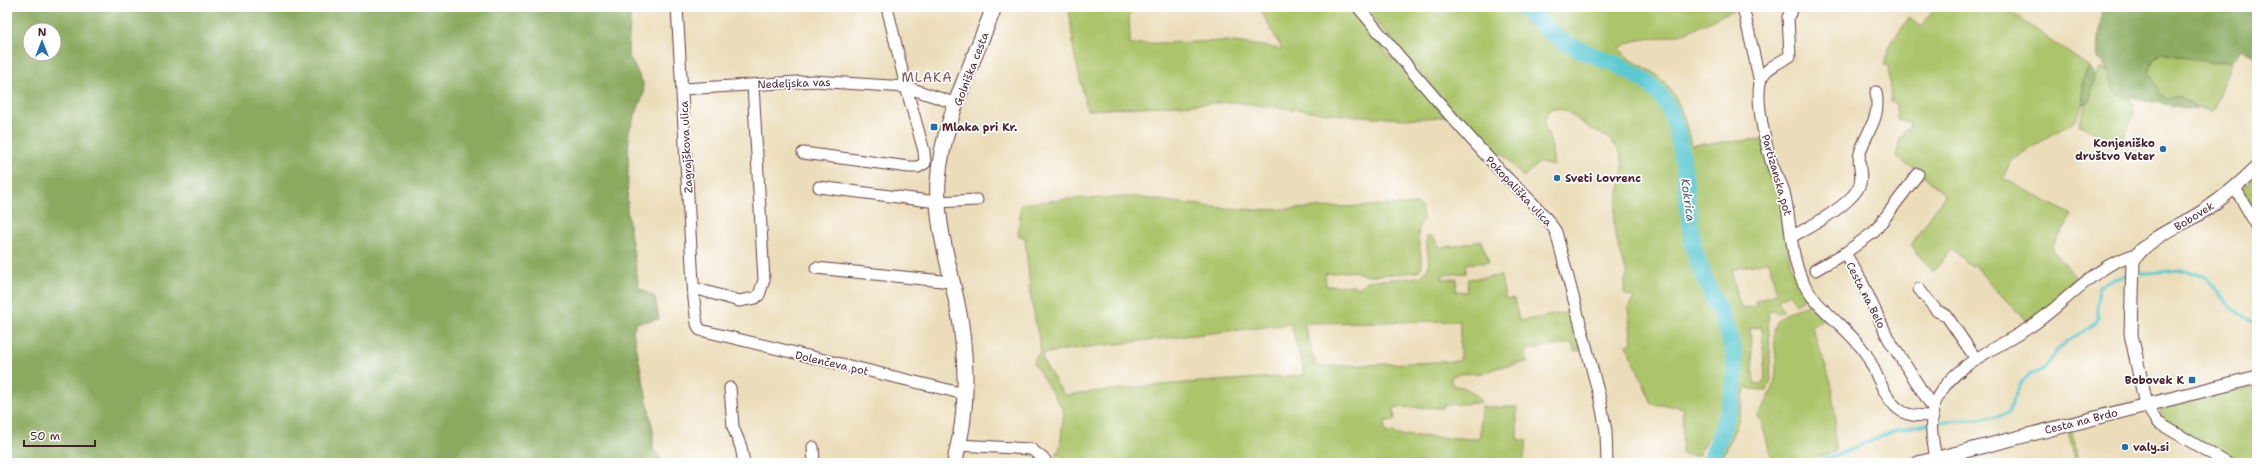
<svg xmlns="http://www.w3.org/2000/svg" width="2264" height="470" font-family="'Shantell Sans',sans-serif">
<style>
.green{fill:#acc56a;stroke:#7b724a;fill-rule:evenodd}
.forest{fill:#89aa5e;stroke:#6a6444;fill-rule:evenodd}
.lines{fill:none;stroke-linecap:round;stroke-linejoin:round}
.stream{stroke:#5cc9d2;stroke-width:3}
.river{stroke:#5cc9d2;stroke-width:17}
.minor-casing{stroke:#623c40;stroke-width:13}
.tertiary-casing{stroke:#623c40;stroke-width:15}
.secondary-casing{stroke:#623c40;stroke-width:17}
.minor{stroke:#fff;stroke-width:11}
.tertiary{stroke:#fff;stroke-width:13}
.secondary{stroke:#fff;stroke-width:15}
.poi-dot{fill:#1f6fb2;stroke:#fff;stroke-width:1.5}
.labels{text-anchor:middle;stroke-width:3.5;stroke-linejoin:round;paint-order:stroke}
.street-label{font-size:11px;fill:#4a1f2b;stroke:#fff}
.poi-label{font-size:11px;font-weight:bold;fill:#4a1f2b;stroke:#fff;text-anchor:start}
.water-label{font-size:12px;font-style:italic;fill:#505a65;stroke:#fff}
.quarter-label{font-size:13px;letter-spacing:1px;fill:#825254;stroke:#fff}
</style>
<rect width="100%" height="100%" fill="#fff"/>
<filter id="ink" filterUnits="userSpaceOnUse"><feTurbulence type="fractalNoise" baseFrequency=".025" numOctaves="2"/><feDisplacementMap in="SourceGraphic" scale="8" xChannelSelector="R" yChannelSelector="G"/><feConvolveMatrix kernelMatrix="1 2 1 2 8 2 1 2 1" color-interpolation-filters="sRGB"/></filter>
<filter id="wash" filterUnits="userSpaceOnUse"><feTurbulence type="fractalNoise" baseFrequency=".012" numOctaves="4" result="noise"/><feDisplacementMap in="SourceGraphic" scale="16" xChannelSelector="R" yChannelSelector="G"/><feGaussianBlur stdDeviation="0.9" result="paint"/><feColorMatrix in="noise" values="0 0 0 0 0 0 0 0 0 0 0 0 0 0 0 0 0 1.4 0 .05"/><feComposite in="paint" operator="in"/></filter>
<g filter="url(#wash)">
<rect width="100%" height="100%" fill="#ebddb9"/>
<!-- green -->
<g class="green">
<polygon points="1069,7 1129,7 1130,44 1227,41 1282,49 1259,7 1351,7 1389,56 1396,61 1446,117 1403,119 1345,115 1232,102 1087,110 1074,52"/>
<path d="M1363 7H1520C1533 19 1546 33 1561 43 1592 63 1633 67 1657 97 1690 138 1679 221 1696 270 1707 303 1732 335 1731 372 1730 396 1722 416 1711 437L1708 436 1698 456 1682 454 1683 409 1680 407 1652 404 1627 345 1632 343 1628 308 1634 298 1624 294 1625 279 1627 276C1624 261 1614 238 1614 223 1614 196 1636 161 1610 140 1603 134 1594 131 1586 126 1574 118 1570 109 1553 108L1548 111 1544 124 1551 143 1554 166 1539 163 1523 177 1502 153 1494 160Z"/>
<path d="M1530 7 1738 8C1713 18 1692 34 1665 37 1650 39 1633 38 1620 48 1627 61 1639 63 1651 71 1678 89 1684 116 1691 145L1762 139 1779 189 1791 267 1806 298 1796 304 1790 294 1778 300 1783 311 1776 314 1773 310 1768 312 1771 380 1767 391 1745 388 1738 421 1721 463H1713C1724 429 1740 398 1738 361 1736 326 1713 297 1703 264 1700 255 1700 247 1699 238 1698 230 1694 222 1693 214 1685 169 1688 118 1654 84 1618 49 1556 53 1530 7ZM1769 261 1777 294 1755 301 1756 306 1741 309 1731 270ZM1762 327 1765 380 1760 384 1754 383 1750 328Z"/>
<polygon points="1936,7 2004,7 2089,67 2083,79 2083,105 2076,120 2011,160 2003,178 2072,215 2052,248 2079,282 2029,324 1986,279 1975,265 1971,266 1952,249 1933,272 1911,245 1945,195 1918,170 1896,158 1900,139 1902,139 1905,129 1909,129 1910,122 1897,119 1896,104 1891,102 1888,65 1884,65 1891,42 1909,18 1921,27"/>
<polygon points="2161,53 2212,63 2226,61 2231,62 2215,108 2211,111 2197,108 2178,96 2167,98 2161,95 2148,72 2152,60"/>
<polygon points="2099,68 2117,75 2135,110 2122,143 2079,125"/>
<polygon points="2257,174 2257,219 2241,191"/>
<path d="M1136 197 1213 207 1258 210 1416 204 1421 207 1423 219C1413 233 1422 251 1422 267L1417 272 1367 276 1355 271 1325 274 1326 286 1354 285 1355 288 1360 287 1366 281 1420 277 1427 270 1429 265 1426 236H1432L1441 248 1481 241 1489 262 1466 264V273L1442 275V279H1457L1456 291 1467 292 1468 279 1501 276 1505 298 1514 299 1519 321 1572 312 1581 350 1574 352 1572 343 1527 350 1525 353 1528 362 1496 368 1484 373 1457 374 1451 377V382L1454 386C1464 386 1479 393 1481 403L1444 405 1443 408 1396 407 1394 409 1395 421H1385V432L1394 433 1395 435 1477 439 1480 435 1481 407H1517V439L1527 441 1523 463H1064V456L1056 455 1060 448 1064 411 1033 362 1041 350 1031 299 1025 237 1018 236 1021 204 1068 199ZM1460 321V361L1316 367 1304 323ZM1291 324 1305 375 1171 384 1064 395 1044 363 1042 354 1072 349Z"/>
<path d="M1809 305 1823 319 1812 327 1831 382 1835 416V452L1795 463H1764L1772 459 1762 424 1758 416C1764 405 1773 393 1775 380 1782 342 1754 318 1809 305Z"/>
<polygon points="2257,385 2257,463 2230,463 2177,430 2162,418 2160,409"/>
<polygon points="2068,432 2073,432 2078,463 2076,463"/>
</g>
<!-- forest -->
<g class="forest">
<path d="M7 7H631L628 54 643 83 644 93 629 131 627 211 639 288 655 297 659 319 636 323 633 331 653 430V449L664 463H7ZM30 30H54V54H30Z"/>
<polygon points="2102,7 2257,7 2257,58 2243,48 2231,62 2225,61 2212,63 2161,53 2152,60 2149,72 2161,95 2167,98 2178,96 2197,108 2195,110 2119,95 2115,93 2104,63 2097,59"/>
<polygon points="2089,67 2095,74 2090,101 2083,105 2083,79"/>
</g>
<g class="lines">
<!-- stream -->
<g class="stream">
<polyline points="2136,274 2181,270 2206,277 2227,303 2240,315 2257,325"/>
<polyline points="1809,463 1835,456 1897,430 1936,422 1993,418 2008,413 2021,383 2029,375 2044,370 2056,352 2066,342 2095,324 2098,317 2098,287 2110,280 2128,276"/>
</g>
<!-- river -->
<path class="river" d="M1522 7C1535 19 1547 31 1561 40 1595 61 1637 64 1662 98 1687 130 1685 207 1694 248 1703 288 1733 325 1735 367 1736 400 1720 433 1710 463"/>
</g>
</g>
<g filter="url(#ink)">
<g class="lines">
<!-- minor casing -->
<g class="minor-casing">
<g id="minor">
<polyline points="677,7 694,300 697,324 700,330 965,394"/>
<polyline points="887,7 906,87 957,104"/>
<path d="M1358 7C1402 60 1446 112 1493 163 1513 186 1540 206 1556 232L1600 399 1606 431 1607 463"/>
<polyline points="1743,7 1760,82"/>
<path d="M1793 7 1788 17 1790 56C1779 63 1762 69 1760 83 1756 103 1765 142 1771 161 1774 172 1781 181 1784 192 1791 220 1790 252 1801 278 1815 310 1847 325 1866 354 1876 370 1885 403 1903 412 1911 417 1923 415 1933 416"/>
<polyline points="683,89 813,81 906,87 924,151 925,163 918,167 909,167 803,153"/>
<polyline points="1918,174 1874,232 1845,253 1861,280 1888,338 1933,408"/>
<polyline points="819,187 937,202 977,200"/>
<polyline points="2235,188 2257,226"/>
<path d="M1793 236C1810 227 1854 203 1860 184 1863 174 1857 163 1860 153 1867 129 1881 120 1876 92"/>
<polyline points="816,268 952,282"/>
<polyline points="1815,270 1845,253"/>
<polyline points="694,288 739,301 755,298 759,295 764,280 753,85"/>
<polyline points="1919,289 1937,311 1946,315 1976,359"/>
<polyline points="730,388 733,427 741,447 744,463"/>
<polyline points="2146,405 2157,422 2227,463"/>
<polyline points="958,445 1031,449 1045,460"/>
<polyline points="813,447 814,463"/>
<path d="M1936 458C1932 439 1928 416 1937 398 1956 362 2001 347 2033 325 2067 302 2095 264 2137 254"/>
</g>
</g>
<!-- tertiary casing -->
<g class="tertiary-casing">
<g id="tertiary">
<path d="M2146 405 2131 334 2133 261C2148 236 2182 226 2205 210 2224 197 2241 183 2257 167"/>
<polyline points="1918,463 2257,377"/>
</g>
</g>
<!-- secondary casing -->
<g class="secondary-casing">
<path id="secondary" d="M955 463C957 448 962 433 963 418 967 387 965 356 961 325 954 278 935 230 938 182 941 124 974 61 994 7"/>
</g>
<!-- minor -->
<use href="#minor" class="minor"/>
<!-- tertiary -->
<use href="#tertiary" class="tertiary"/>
<!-- secondary -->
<use href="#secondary" class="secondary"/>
</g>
</g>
<!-- markers -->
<g class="poi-dot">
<rect x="930" y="123" width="8" height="8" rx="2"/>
<circle cx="2163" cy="149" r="4"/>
<circle cx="1557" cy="178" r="4"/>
<rect x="2188" y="376" width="8" height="8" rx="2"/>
<circle cx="2125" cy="447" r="4"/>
</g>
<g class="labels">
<!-- street labels -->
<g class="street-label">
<text transform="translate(971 69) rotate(-69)" y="4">Golniška cesta</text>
<text transform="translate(794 83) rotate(-2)" y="4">Nedeljska vas</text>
<text transform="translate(686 147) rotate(-93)" y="4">Zagrajškova ulica</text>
<text transform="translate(1777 175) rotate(74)" y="4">Partizanska pot</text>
<text transform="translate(1519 191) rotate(47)" y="4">Pokopališka ulica</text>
<text transform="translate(2194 216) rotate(-32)" y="4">Bobovek</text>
<text transform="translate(1866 295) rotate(63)" y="4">Cesta na Belo</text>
<text transform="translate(832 363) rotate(13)" y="4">Dolenčeva pot</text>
<text transform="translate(2081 421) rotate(-14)" y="4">Cesta na Brdo</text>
</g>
<!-- poi labels -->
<g class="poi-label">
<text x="942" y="131">Mlaka pri Kr.</text>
<text x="2155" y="147" text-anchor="end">Konjeniško<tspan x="2155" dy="13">društvo Veter</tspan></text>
<text x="1565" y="182">Sveti Lovrenc</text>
<text x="2184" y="384" text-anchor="end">Bobovek K</text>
<text x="2133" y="451">valy.si</text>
</g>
<!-- water labels -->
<g class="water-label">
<text transform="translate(1688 200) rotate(82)" y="4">Kokrica</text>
</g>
<!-- quarter labels -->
<g class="quarter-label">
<text x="927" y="82">MLAKA</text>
</g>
</g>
<!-- margin -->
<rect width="2264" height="470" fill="none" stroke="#fff" stroke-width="24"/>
<!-- north arrow -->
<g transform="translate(42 42)"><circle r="19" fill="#ffffff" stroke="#b7a5aa"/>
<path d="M0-3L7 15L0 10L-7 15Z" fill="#1f6fb2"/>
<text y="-6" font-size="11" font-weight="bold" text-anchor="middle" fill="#4a1f2b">N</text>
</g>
<!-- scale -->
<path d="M24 440v6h71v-6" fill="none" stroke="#4a1f2b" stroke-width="2"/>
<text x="30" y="440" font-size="12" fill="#4a1f2b" stroke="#ffffff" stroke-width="3" paint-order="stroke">50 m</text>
</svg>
